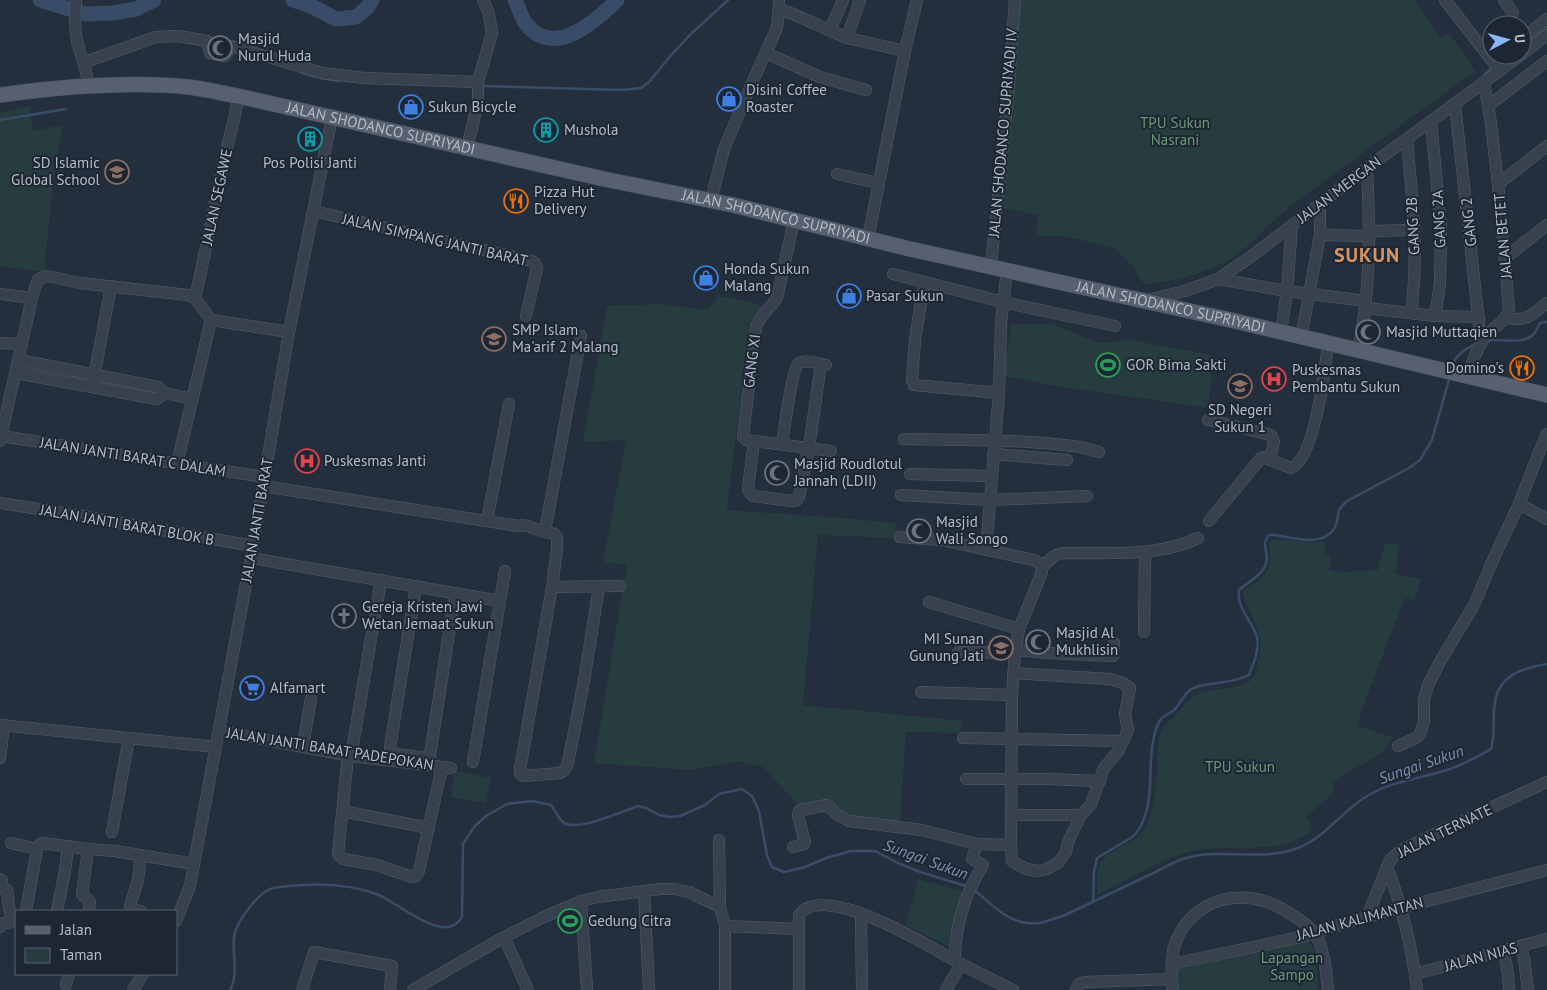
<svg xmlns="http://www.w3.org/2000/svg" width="1547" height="990" font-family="'PT Sans',sans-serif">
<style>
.green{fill:#263c3f}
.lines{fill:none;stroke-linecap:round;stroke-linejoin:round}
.stream{stroke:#394c67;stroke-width:2.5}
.river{stroke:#394c67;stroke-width:15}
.minor-casing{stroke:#565f6c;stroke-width:12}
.major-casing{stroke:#414a57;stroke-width:16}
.minor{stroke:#38414e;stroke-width:11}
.major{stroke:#56606e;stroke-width:15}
.labels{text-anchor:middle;stroke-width:4;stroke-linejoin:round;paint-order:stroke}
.poi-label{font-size:15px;fill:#b4bcc9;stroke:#1d2633;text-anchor:start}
.park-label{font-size:15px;fill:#6b9a76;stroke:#1d2633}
.street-label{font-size:15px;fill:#b4bcc9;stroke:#1d2633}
.water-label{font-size:16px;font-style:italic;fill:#7c92b1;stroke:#1d2633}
.district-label{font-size:20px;font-weight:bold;letter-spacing:1px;fill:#d59563;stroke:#1d2633}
</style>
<rect width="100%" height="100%" fill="#242f3e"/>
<!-- green -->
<g class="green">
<polygon points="1018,0 1414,0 1441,38 1450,34 1475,71 1289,207 1244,249 1229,260 1199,273 1178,279 1150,284 1144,283 1140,279 1133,266 1113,248 1073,238 1061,236 1035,236 1039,215 1003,208"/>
<polygon points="30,106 33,131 63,125 53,184 44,272 0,266 0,113"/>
<polygon points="718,296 751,302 763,306 749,323 727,510 828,517 896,523 896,538 818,535 803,705 962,721 961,733 906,732 900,822 853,818 803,810 763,767 738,761 689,770 594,763 627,564 603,563 626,440 583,442 607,306 663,304 707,310"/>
<polygon points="1011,324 1051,324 1100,343 1130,340 1212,355 1210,374 1212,376 1209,398 1211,408 1068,388 1003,376"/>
<path d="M1272 539C1290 539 1308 543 1326 542L1324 553 1331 555 1329 570C1348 574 1359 569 1377 571L1385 543 1400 545 1395 574 1421 579 1414 601 1405 598 1371 685 1357 726 1393 737 1383 752 1332 782 1335 792 1306 817 1312 830C1276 858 1234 842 1193 851 1159 859 1130 880 1099 894L1097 893C1097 885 1096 874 1099 867 1106 847 1138 847 1146 825 1154 808 1156 789 1157 770 1158 756 1156 741 1163 729 1166 723 1171 720 1176 715 1180 711 1183 705 1188 701 1205 683 1247 695 1255 674 1257 671 1257 667 1258 663 1262 642 1261 635 1252 616 1248 607 1243 601 1243 591 1268 577 1272 572 1269 543Z"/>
<polygon points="455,771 491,778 486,803 451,797"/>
<polygon points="918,879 965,892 954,924 949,947 906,925"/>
<polygon points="1307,939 1315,950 1318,990 1179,990 1178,967"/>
</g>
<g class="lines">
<!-- stream -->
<g class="stream">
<polyline points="1540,32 1547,26"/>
<polyline points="212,46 226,49"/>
<polyline points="1499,63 1510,55"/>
<polyline points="303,73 315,77"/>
<polyline points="1485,74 1492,68"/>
<polyline points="320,78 339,81"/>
<polyline points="482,86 621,90 641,88 649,82 672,54 691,34 728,0"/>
<polyline points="0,120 66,109"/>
<path d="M1489 340C1503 339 1523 345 1534 334 1536 331 1538 326 1540 323L1547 322"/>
<path d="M1452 366C1456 355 1466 348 1477 344"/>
<path d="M973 889C994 906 1011 927 1040 923 1048 921 1056 918 1063 916 1090 903 1118 890 1145 877 1159 871 1172 862 1186 858 1222 848 1260 861 1295 849 1323 840 1340 813 1364 798 1391 780 1421 779 1450 769 1465 764 1477 757 1491 749 1496 731 1492 719 1495 702 1499 675 1523 668 1547 664"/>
<path d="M1093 902 1094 872 1097 858 1134 836C1161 804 1142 758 1159 722 1162 715 1171 714 1176 708 1181 702 1184 695 1190 690 1203 681 1232 685 1249 675 1253 665 1260 649 1257 637 1252 621 1236 607 1239 590 1249 581 1267 573 1267 558 1267 547 1261 545 1269 535H1274C1293 537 1321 548 1334 529 1338 524 1337 516 1339 510 1341 507 1344 504 1347 501L1409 468 1420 460 1432 440 1450 376"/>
<path d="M230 990C239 973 232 955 234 937 236 926 243 915 250 907 255 900 262 893 270 889 275 887 283 887 289 886 318 883 351 884 379 895 396 902 441 941 458 922 460 921 461 918 462 916L463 844 474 827 486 816 507 804 532 801 551 805C555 810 558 818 563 822 575 833 623 811 638 806L646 808 659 815 670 817 680 816 705 805 719 794 742 789 752 796 759 811 767 855 772 867 784 872 805 867 826 858 851 851H875L900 864 920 872 969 887"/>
</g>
<!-- river -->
<g class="river">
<polyline points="40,0 86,14 113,13 136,9 154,0"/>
<polyline points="293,0 313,7 336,19 356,17 367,8 372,0"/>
<path d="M515 0C519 8 521 18 527 25 554 59 596 21 617 0"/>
</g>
<!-- minor casing -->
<g class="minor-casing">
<g id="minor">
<path d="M76 0C75 14 74 27 77 40 80 57 89 70 87 87"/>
<polyline points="1445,0 1500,71"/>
<polyline points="1504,0 1513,13"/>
<polyline points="779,9 793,14 847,38 905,51"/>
<polyline points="830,30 843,0"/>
<polyline points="847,38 860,0"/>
<polyline points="1522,39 1547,19"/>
<polyline points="766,53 820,77 866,90"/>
<polyline points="1522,54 1547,35"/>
<polyline points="85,62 156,37 178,36 207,41 210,53 225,56 231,46 322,73 364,78 478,82"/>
<polyline points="1455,104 1480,333 1488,333"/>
<polyline points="1488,106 1547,61"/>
<polyline points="1431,121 1441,228 1440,284 1435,316"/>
<path d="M1407 139C1412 197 1419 255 1411 313"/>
<polyline points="467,148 478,103 478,82 492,33 489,14 483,0"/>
<polyline points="837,174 878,183"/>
<polyline points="1498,184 1547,146"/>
<polyline points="711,200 724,149 751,85 776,30 778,22 779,0"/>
<polyline points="313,211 532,261 535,263 537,268 526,316"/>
<polyline points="794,220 777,298 760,319 756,326 743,437 746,440 831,451"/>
<polyline points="1369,231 1414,230"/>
<polyline points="1320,235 1369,236"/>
<polyline points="868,238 905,51 917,0"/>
<polyline points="1505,258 1547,225"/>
<polyline points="991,266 1009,84 1015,0"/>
<polyline points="893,274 1003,302 1115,326"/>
<polyline points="1218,279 1287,291 1366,301"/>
<polyline points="924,283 915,340 912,380 914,385 999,393"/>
<polyline points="0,294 32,298"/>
<path d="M195 298C206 251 214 205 224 159 229 138 236 117 238 96"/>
<polyline points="1148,300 1185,291 1218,279 1253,255 1367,168 1521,55"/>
<polyline points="1366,308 1435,316 1479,317"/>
<path d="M1507 318C1526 322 1532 315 1547 303"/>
<polyline points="1281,332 1287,291 1292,225"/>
<polyline points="1301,338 1320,235 1320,205"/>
<polyline points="0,343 22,344"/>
<path d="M1358 351C1371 291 1370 229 1367 168"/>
<polyline points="19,360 158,387 165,393 192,399"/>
<polyline points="16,373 157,399 165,393"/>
<path d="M1468 376C1472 363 1476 350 1484 339 1492 327 1507 322 1509 308L1498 184 1491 123 1484 83"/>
<polyline points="93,383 111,286"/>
<polyline points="1208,420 1271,435 1274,442 1270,460"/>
<polyline points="1,436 264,477"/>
<path d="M904 439C963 440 1022 439 1080 447 1086 448 1092 450 1099 452"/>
<polyline points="0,441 32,298 38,279 47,276 80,283 188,295 195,298 211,320 289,332"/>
<polyline points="754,441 748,489 750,493 753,496 792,501 797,500 799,497 809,447 821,364"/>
<path d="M782 444C784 432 792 368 799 363 807 359 819 364 826 365"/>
<polyline points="993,454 1067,460"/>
<polyline points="177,464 211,320"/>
<polyline points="910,474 992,476"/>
<path d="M263 486 518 526C526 524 530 527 538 530 543 532 549 532 554 534L557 537V549L552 587 520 769V773L523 776 560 773 565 770 568 763 584 681 599 587"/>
<polyline points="901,495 990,500 1087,496"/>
<polyline points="0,503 83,516 253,546"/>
<polyline points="1519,504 1547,519"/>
<polyline points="487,521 509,404"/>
<path d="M1209 521 1261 458 1263 457 1291 468C1315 459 1325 368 1328 344"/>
<polyline points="545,531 581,336"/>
<polyline points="900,537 942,540 1034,560 1041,564 1042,572 1019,629 1015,653 1012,695 1011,845 1012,861 1026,869 1038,871 1047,869 1058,863 1066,852 1068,842 1081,815 1091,804 1104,768 1119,750 1128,730 1125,714 1130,688 1123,683 1110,679 1013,673"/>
<polyline points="986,550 999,393 1001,324 1007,270"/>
<polyline points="251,558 500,601"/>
<path d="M1042 567 1054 556 1062 553C1105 553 1159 557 1198 538"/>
<polyline points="416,586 390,747 392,753 396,754 427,758 430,755 455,594"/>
<polyline points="552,587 620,586"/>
<polyline points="929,602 1019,629"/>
<polyline points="1144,632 1145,552"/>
<polyline points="1016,650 1049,653 1113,656 1114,643"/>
<polyline points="958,652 1015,653"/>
<polyline points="921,692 1012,695"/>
<polyline points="0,725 216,747"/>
<polyline points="219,731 351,756 451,768"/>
<polyline points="963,738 1123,741"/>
<polyline points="303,745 311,699"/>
<polyline points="1398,746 1416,738 1420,734 1424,722 1424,700 1428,685 1441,660 1474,605 1493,560 1519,504 1538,455 1547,434"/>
<polyline points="348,755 338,854 343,859 377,865 412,877 416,876 419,871 442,767"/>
<polyline points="351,756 381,580"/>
<polyline points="0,758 4,725"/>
<polyline points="473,762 505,571"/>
<polyline points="966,779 1047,779 1100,781"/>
<polyline points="342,811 429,828"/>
<polyline points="1012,815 1081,815"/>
<polyline points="112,832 129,738"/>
<polyline points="719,840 720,907"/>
<polyline points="11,843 37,849"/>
<polyline points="793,847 804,844 805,842 798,815 800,810 827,805 829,806 837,815 849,821 922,830 977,844 1011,845"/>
<polyline points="88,849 82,894 90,902 89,911"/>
<polyline points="0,879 2,880 0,886 7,890 9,908 13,922 16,922"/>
<polyline points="644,891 649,990"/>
<polyline points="581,901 587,990"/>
<polyline points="26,911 37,849 39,845 42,843 88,849 115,851 194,864"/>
<polyline points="57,911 65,871 68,846"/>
<polyline points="141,911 132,909 130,906 138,880 141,855"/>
<polyline points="861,913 862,990"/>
<polyline points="1367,917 1387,867"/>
<polyline points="176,921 190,886 194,864 253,546 289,332 332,117"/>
<polyline points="0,927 3,923 13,922"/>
<polyline points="504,937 528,990"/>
<polyline points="1521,946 1524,958 1528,990"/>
<polyline points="1504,951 1508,975 1509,990"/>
<path d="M955 960C955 925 964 895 983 865L972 859 977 844"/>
<polyline points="1172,964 1315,934 1328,928 1400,908 1547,870"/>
<polyline points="1415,974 1547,939"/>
<polyline points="66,985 69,974"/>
<polyline points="133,990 143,974"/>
<polyline points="302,990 314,952 392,966 390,990"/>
<polyline points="413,990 504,937 542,918 581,901 598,897 660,889 675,889 689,892 720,907 725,926 798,929"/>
<polyline points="725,990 725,926"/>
<path d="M799 990V915C824 880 934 949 961 964 978 973 995 981 1013 990"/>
<polyline points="946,990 961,964"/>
<polyline points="1076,990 1079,984 1085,982 1172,979"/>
<path d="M1173 990C1171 974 1170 956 1176 941 1194 898 1243 886 1282 909 1293 915 1308 924 1315 934 1325 949 1326 973 1328 990"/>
<path d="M1417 990C1412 948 1402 906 1387 867L1391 859 1400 851 1441 831 1547 782"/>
</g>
</g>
<!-- major casing -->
<g class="major-casing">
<g id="major">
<path id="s1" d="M0 95C59 87 130 81 189 87 205 89 222 93 238 96L604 179 733 205 910 249 1235 321 1547 395"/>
</g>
</g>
<!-- minor -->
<use href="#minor" class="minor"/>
<!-- major -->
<use href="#major" class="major"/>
</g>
<!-- icons -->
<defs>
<g id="mosque-ring" transform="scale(1.25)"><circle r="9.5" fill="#1d2633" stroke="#6b7280" stroke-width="1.5"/><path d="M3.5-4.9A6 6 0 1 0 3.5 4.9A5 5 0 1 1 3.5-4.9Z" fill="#6b7280"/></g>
<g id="shop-ring" transform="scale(1.25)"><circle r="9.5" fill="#1d2633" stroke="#3f7fe0" stroke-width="1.5"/><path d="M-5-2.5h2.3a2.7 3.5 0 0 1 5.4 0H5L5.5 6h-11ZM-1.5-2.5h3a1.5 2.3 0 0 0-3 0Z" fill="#3f7fe0"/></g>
<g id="building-ring" transform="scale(1.25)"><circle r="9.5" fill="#1d2633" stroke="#0f9aa8" stroke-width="1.5"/><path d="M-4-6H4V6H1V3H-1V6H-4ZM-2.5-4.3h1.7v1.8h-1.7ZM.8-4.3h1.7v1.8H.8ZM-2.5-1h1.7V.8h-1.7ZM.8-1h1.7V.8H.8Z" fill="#0f9aa8"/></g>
<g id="school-ring" transform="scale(1.25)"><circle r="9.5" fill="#1d2633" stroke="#8d6e63" stroke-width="1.5"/><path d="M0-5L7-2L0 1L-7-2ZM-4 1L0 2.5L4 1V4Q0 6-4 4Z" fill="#8d6e63"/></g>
<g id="restaurant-ring" transform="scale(1.25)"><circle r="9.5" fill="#1d2633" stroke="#e8710a" stroke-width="1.5"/><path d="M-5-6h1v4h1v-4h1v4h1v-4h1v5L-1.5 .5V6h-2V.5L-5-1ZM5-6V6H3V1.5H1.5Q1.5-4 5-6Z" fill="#e8710a"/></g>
<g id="stadium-ring" transform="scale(1.25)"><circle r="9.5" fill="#1d2633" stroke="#2e9e5b" stroke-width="1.5"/><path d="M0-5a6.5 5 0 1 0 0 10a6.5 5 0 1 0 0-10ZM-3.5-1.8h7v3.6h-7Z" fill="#2e9e5b"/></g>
<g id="hospital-ring" transform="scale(1.25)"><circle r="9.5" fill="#1d2633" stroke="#e0444e" stroke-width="1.5"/><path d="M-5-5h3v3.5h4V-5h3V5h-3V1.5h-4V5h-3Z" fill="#e0444e"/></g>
<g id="church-ring" transform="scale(1.25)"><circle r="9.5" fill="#1d2633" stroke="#6b7280" stroke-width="1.5"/><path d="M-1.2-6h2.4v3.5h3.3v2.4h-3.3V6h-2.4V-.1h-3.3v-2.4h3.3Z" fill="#6b7280"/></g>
<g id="supermarket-ring" transform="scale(1.25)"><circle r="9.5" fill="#1d2633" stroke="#3f7fe0" stroke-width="1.5"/><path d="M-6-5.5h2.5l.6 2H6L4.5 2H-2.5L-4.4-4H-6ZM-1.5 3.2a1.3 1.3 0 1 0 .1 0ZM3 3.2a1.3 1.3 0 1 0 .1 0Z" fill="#3f7fe0"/></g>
</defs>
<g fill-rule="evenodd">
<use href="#mosque-ring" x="220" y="48"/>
<use href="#shop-ring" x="729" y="99"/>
<use href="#shop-ring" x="411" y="107"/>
<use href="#building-ring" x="546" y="130"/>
<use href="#building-ring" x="310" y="139"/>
<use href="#school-ring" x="117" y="172"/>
<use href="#restaurant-ring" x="516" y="201"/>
<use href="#shop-ring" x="706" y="278"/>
<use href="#shop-ring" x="849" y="296"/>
<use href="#mosque-ring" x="1368" y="332"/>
<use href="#school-ring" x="494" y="339"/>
<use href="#stadium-ring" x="1108" y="365"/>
<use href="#restaurant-ring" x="1522" y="368"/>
<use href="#hospital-ring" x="1274" y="379"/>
<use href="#school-ring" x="1240" y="386"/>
<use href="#hospital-ring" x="307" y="461"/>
<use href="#mosque-ring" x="777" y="473"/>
<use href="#mosque-ring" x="919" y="531"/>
<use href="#church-ring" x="344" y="616"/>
<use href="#mosque-ring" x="1038" y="642"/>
<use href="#school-ring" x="1001" y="648"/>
<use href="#supermarket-ring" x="252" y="688"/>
<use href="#stadium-ring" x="570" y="921"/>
</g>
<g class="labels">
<!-- poi labels -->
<g class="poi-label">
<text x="238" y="44">Masjid<tspan x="238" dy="17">Nurul Huda</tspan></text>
<text x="746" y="95">Disini Coffee<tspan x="746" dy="17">Roaster</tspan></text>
<text x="428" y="112">Sukun Bicycle</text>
<text x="564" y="135">Mushola</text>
<text x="100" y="168" text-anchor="end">SD Islamic<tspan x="100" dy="17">Global School</tspan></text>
<text x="310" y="168" text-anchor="middle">Pos Polisi Janti</text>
<text x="534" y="197">Pizza Hut<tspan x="534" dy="17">Delivery</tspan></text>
<text x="724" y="274">Honda Sukun<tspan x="724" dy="17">Malang</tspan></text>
<text x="866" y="301">Pasar Sukun</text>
<text x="512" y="335">SMP Islam<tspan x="512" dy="17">Ma'arif 2 Malang</tspan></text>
<text x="1386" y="337">Masjid Muttaqien</text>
<text x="1126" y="370">GOR Bima Sakti</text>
<text x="1504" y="373" text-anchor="end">Domino's</text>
<text x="1292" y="375">Puskesmas<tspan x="1292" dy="17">Pembantu Sukun</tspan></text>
<text x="1240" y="415" text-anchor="middle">SD Negeri<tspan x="1240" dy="17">Sukun 1</tspan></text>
<text x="324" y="466">Puskesmas Janti</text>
<text x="794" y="469">Masjid Roudlotul<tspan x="794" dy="17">Jannah (LDII)</tspan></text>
<text x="936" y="527">Masjid<tspan x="936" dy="17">Wali Songo</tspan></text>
<text x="362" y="612">Gereja Kristen Jawi<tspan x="362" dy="17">Wetan Jemaat Sukun</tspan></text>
<text x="1056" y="638">Masjid Al<tspan x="1056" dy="17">Mukhlisin</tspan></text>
<text x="984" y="644" text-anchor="end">MI Sunan<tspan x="984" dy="17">Gunung Jati</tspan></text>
<text x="270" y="693">Alfamart</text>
<text x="588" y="926">Gedung Citra</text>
</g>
<!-- park labels -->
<g class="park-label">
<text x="1175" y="128">TPU Sukun<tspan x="1175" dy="17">Nasrani</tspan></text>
<text x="1240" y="772">TPU Sukun</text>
<text x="1292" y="963">Lapangan<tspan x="1292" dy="17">Sampo</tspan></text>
</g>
<!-- street labels -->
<g class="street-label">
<text dy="5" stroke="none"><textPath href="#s1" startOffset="386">JALAN SHODANCO SUPRIYADI</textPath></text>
<text transform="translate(1003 133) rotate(-85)" y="5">JALAN SHODANCO SUPRIYADI IV</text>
<text transform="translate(1339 190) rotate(-37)" y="5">JALAN MERGAN</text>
<text transform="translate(217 197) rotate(-78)" y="5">JALAN SEGAWE</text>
<text dy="5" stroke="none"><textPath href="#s1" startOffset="791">JALAN SHODANCO SUPRIYADI</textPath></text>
<text transform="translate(1439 219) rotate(-93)" y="5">GANG 2A</text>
<text transform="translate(1469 222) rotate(-96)" y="5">GANG 2</text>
<text transform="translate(1413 226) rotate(-93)" y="5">GANG 2B</text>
<text transform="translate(1503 236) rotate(-95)" y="5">JALAN BETET</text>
<text transform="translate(435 240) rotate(13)" y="5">JALAN SIMPANG JANTI BARAT</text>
<text dy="5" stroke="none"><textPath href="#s1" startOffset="1196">JALAN SHODANCO SUPRIYADI</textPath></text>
<text transform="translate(752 361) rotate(-83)" y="5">GANG XI</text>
<text transform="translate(133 457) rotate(9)" y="5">JALAN JANTI BARAT C DALAM</text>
<text transform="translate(257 520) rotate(-80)" y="5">JALAN JANTI BARAT</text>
<text transform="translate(127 525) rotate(10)" y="5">JALAN JANTI BARAT BLOK B</text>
<text transform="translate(330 749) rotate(9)" y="5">JALAN JANTI BARAT PADEPOKAN</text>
<text transform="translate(1445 831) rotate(-26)" y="5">JALAN TERNATE</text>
<text transform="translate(1360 919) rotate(-15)" y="5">JALAN KALIMANTAN</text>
<text transform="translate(1481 957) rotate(-15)" y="5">JALAN NIAS</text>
</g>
<!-- water labels -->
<g class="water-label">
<text transform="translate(1421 764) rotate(-19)" y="6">Sungai Sukun</text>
<text transform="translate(926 859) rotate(20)" y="6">Sungai Sukun</text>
</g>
<!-- district labels -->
<g class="district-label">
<text x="1367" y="262">SUKUN</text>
</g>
</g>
<!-- legend -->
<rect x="15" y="910" width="162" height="65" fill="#1d2633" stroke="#59626f"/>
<rect x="25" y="926" width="25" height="8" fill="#56606e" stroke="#59626f"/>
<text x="60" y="935" font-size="15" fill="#b4bcc9">Jalan</text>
<rect x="25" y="948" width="25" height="15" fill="#263c3f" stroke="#59626f"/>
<text x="60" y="960" font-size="15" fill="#b4bcc9">Taman</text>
<!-- north arrow -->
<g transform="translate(1507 40) rotate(84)"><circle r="24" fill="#1d2633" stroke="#59626f"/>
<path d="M0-4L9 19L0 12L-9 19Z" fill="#8ab4f8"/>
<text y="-8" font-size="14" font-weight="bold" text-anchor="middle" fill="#b4bcc9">U</text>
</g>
</svg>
